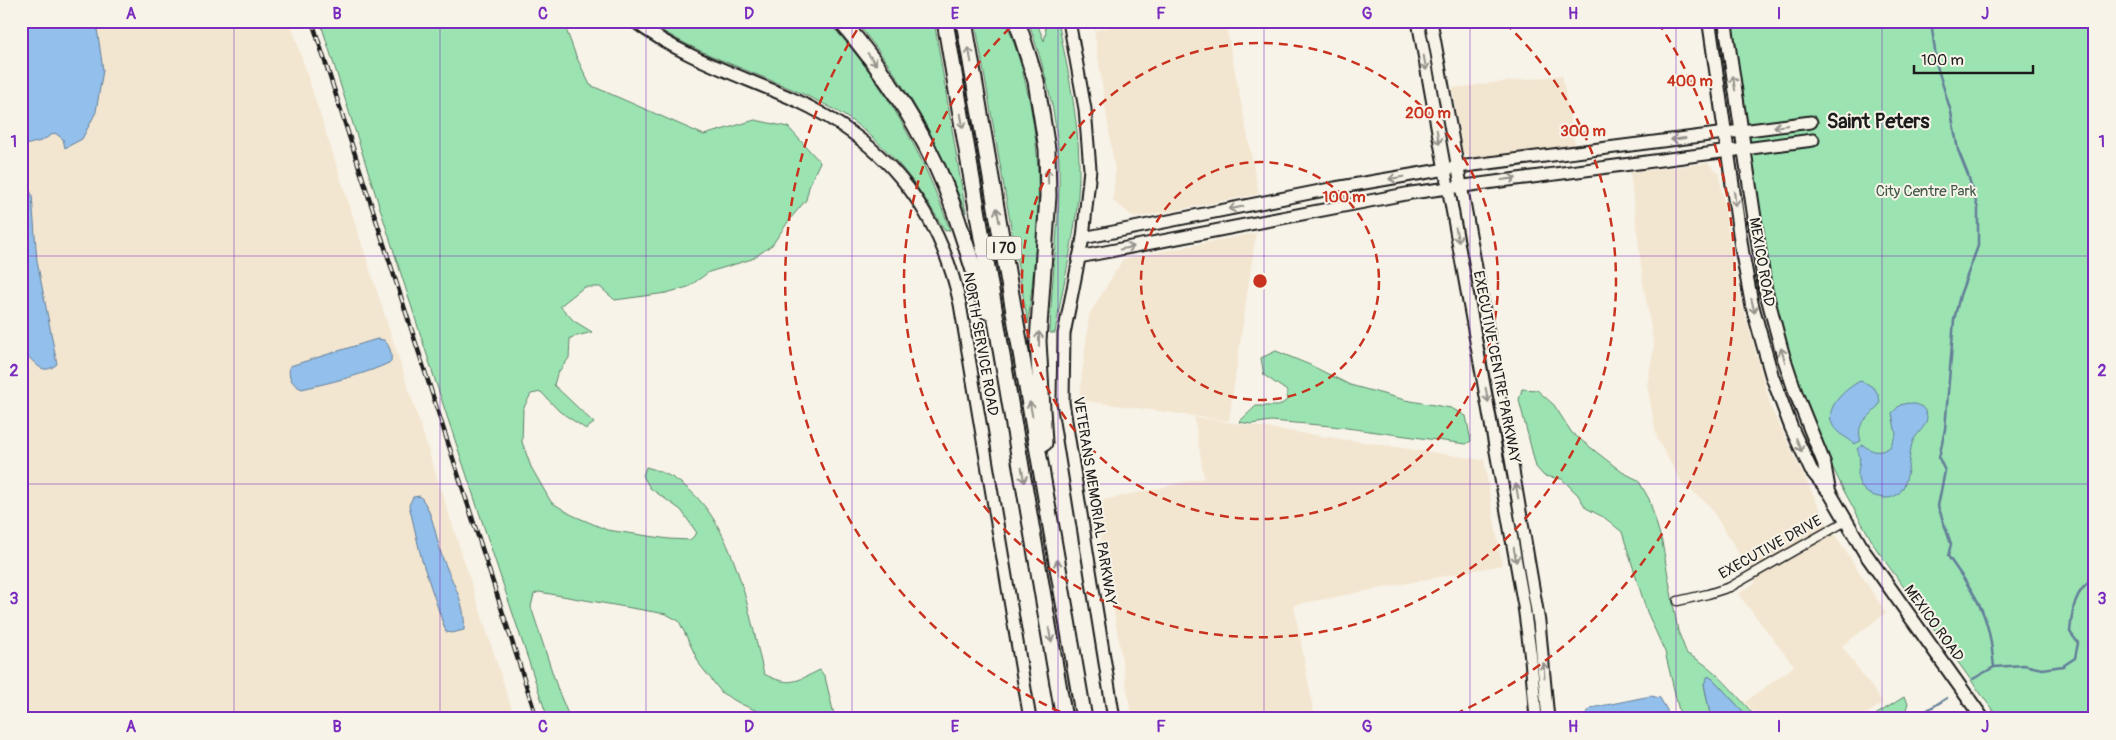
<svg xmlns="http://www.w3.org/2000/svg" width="2116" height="740" font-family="Pangolin,sans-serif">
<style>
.built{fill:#f3e6d1}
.green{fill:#9be4b2;stroke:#5c8067}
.water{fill:#92bfeb;stroke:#637e98}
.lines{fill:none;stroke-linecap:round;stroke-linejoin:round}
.stream{stroke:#637e98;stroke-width:2.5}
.street-casing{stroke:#1c1c1c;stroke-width:11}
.secondary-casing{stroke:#1c1c1c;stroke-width:15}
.primary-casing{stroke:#1c1c1c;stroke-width:16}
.highway-casing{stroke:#1c1c1c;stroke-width:19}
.street{stroke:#f7f3e8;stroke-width:8}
.secondary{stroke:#f7f3e8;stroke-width:11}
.primary{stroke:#f7f3e8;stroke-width:12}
.highway{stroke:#f7f3e8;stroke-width:15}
.rail-casing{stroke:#1c1c1c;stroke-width:4.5}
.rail{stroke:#f7f3e8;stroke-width:2.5;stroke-dasharray:8;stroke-linecap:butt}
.oneway{stroke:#94928c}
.grid{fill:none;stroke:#7b2cbf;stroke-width:1;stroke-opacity:0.55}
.ring{fill:none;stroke:#c8321e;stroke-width:2.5;stroke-dasharray:9 6}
.labels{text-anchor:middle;stroke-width:4;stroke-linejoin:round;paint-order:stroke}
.shield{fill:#f7f3e8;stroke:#5e5c59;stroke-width:1}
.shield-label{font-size:14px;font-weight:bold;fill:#1c1c1c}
.park-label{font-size:15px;fill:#425849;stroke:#f7f3e8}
.street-label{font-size:15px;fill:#1c1c1c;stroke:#f7f3e8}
.district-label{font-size:20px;font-weight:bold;fill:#1c1c1c;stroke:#f7f3e8}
.centre{fill:#c8321e;stroke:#f7f3e8;stroke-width:2.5}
.ring-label{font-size:15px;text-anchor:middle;font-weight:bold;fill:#c8321e;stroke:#f7f3e8;stroke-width:4;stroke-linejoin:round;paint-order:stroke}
.neatline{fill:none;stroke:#7b2cbf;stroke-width:2}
.grid-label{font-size:16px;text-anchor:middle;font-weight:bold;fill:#7b2cbf}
</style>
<rect width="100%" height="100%" fill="#f7f3e8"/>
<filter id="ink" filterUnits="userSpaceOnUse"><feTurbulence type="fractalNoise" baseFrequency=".02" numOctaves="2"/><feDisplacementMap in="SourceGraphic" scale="10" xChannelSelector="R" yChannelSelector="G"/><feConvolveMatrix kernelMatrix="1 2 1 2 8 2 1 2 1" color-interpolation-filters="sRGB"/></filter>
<g filter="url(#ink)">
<!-- built -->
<g class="built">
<polygon points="21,21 290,21 515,719 21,719"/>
<polygon points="1141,21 1225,21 1259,194 1135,218 1113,201 1115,173 1094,30"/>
<polygon points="1562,75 1575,145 1474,158 1463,153 1452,88"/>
<polygon points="1708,163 1719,173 1738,289 1772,410 1826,521 1886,613 1842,646 1883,703 1859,719 1760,719 1745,702 1794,666 1738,594 1756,582 1709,505 1682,483 1657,439 1647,385 1654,346 1643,282 1630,172"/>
<polygon points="1256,233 1229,421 1079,400 1089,315 1123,259"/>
<polygon points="1194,417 1484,460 1502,565 1294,605 1315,719 1132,719 1095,502 1204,478"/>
</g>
<!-- green -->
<g class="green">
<path d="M320 21H563L576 56 590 85 704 135 755 120 788 127 820 162 810 183 806 200 790 219 772 245 752 259 709 272 688 287 666 293 615 300 600 287H584L560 306 574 321 592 332 570 338 569 358 557 374 554 385 594 423 586 429 559 411 541 392 531 394 523 409 522 442 531 467 551 502 572 515 607 530 669 539 690 540 697 533 681 510 650 488 643 476 646 467C731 488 746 603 764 674 790 687 795 682 820 670L825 677 835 719H776L741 704 722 693 700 665 679 621 666 614 539 592 534 594 531 607 558 690 570 719H548L436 383Z"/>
<path d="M647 21H827C884 81 923 153 950 230L945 231C915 178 876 129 820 102 763 74 700 57 647 21Z"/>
<path d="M855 21H934L966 213C937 140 906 82 855 21Z"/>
<path d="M975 21H1006C1025 70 1036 121 1038 173 1040 223 1033 274 1028 324Z"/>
<path d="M1028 21H1036L1044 41 1046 32 1044 21H1058C1068 72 1080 124 1079 176 1078 229 1063 281 1055 333H1050C1051 276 1061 219 1059 162 1057 114 1044 66 1028 21Z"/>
<polygon points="1731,21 2095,21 2095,719 1999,719 1877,550 1844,491 1822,445 1790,361 1769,285"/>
<polygon points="1276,351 1310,365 1350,385 1405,400 1451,408 1466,416 1471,441 1466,444 1332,426 1271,421 1251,424 1239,422 1256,406 1279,406 1287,400 1287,391 1264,375 1261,358"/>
<path d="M1522 389 1537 390 1554 405 1572 433 1622 472 1638 480 1649 499 1662 542 1678 631 1687 654C1716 667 1736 696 1758 719H1750L1713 679 1708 677 1704 684 1711 719H1681L1665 652 1647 612 1622 532 1605 518 1586 508 1578 495 1562 479 1544 476 1536 467 1519 400Z"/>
<polygon points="1904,697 1908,703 1905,713 1909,719 1869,719"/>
</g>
<!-- water -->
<g class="water">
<polygon points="21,21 96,21 103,70 96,112 82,139 65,148 63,139 55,133 41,141 21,146"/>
<path d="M21 182 27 184 32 195 37 261 57 364C39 379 35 357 21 353Z"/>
<path d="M377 339 384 340C390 346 392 353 391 362 364 375 332 382 302 389 292 385 287 376 290 366Z"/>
<path d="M1860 381C1872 385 1878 389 1880 402 1873 419 1854 419 1861 441L1854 444C1849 438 1841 436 1836 430 1819 411 1845 389 1860 381Z"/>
<path d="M1908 403C1914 404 1922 404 1925 411 1932 423 1918 431 1913 441 1906 458 1913 499 1885 498 1877 497 1868 495 1863 489 1851 474 1865 463 1857 449L1863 445C1872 452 1880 454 1890 447L1896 434 1892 413 1900 405Z"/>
<path d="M420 496C433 512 435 534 441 553 449 578 467 602 464 630L452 633 446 632 422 561 409 505 413 497Z"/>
<polygon points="1708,676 1713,679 1750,719 1711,719 1704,684"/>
<polygon points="1651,696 1660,698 1667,710 1669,719 1581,719 1591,708"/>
</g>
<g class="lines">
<!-- stream -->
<g class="stream">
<path d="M1931 21 1937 66 1951 112 1958 150 1968 175 1978 209V246L1960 295 1954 320 1945 429 1939 458 1945 471 1938 506 1951 544 1948 556C1960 574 1975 592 1983 613 1990 630 1992 649 1994 667"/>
<path d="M1973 679 1994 667 2024 665 2042 669 2063 666 2075 658 2078 643 2070 632C2072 611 2074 589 2095 579"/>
<polyline points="1913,719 1947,698"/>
</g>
<!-- street casing -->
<g class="street-casing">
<polyline id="street" points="1678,601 1708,594 1730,587 1846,521"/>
</g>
<!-- secondary casing -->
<g class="secondary-casing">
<g id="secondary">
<path d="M634 21C681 57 739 75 793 99 884 140 939 207 960 304L1030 719"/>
<polyline points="1069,21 1085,109 1090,169 1083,238 1064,334 1063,402 1114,719"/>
<polyline points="1418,21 1524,606 1531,659 1536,719"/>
<polyline points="1431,21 1511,459 1539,622 1548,719"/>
<polyline points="1083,238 1335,188 1458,167 1811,122"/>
<polyline points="1079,257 1411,193 1813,140"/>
</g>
</g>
<!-- primary casing -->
<g class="primary-casing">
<g id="primary">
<polyline points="1709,21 1742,251 1752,305 1772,376 1791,427 1811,470 1830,493 1865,553 1983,719"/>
<polyline points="1725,21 1765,288 1783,355 1796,394 1824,463 1829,491"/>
</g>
</g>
<!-- highway casing -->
<g class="highway-casing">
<g id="highway">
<path d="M841 21C884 71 921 127 946 188 962 229 973 270 987 311"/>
<polyline points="945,21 1064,719"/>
<polyline points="964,21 1084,719"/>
<polyline points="1017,21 1036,81 1047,149 1048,196 1038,341 1044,443"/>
</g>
</g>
<!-- street -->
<use href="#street" class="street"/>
<!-- secondary -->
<use href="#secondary" class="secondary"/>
<!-- primary -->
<use href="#primary" class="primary"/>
<!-- highway -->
<use href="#highway" class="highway"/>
<!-- rail casing -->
<g class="rail-casing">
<polyline id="rail" points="312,21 537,719"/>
</g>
<!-- rail -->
<use href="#rail" class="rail"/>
</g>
<!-- one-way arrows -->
<defs><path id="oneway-shaft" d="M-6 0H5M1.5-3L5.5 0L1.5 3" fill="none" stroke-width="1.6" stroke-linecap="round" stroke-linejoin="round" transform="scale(1.25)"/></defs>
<g class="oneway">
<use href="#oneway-shaft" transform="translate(970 55) rotate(-100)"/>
<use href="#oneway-shaft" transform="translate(872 59) rotate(53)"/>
<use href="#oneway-shaft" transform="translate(1425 63) rotate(80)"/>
<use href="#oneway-shaft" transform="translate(1734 83) rotate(-99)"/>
<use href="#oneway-shaft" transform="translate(962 121) rotate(80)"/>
<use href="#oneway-shaft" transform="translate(1781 126) rotate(172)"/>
<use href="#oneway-shaft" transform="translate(1438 137) rotate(80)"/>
<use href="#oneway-shaft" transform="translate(1678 139) rotate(173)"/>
<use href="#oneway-shaft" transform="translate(1048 176) rotate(-91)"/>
<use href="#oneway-shaft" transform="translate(1396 178) rotate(171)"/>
<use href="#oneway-shaft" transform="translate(1509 179) rotate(-7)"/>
<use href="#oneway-shaft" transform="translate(1735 199) rotate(83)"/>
<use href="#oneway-shaft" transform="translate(1236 208) rotate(169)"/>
<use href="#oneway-shaft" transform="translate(998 215) rotate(-100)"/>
<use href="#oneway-shaft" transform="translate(1457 235) rotate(79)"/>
<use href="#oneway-shaft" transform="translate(1127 248) rotate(-11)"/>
<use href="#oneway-shaft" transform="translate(1753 306) rotate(77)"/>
<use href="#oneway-shaft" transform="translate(1039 339) rotate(-90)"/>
<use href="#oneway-shaft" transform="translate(1783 355) rotate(-107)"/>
<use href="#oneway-shaft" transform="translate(1487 395) rotate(79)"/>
<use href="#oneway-shaft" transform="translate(1031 409) rotate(-101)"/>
<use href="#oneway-shaft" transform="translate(1799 445) rotate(68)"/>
<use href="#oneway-shaft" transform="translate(1023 475) rotate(80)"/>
<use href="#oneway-shaft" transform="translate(1517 491) rotate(-100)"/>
<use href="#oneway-shaft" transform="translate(1515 555) rotate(80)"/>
<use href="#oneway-shaft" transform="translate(1058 567) rotate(-99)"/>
<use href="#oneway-shaft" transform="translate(1050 635) rotate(80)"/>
<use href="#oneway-shaft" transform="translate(1544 670) rotate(-94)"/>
</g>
</g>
<!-- grid -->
<path class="grid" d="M234 21V719M440 21V719M646 21V719M852 21V719M1058 21V719M1264 21V719M1470 21V719M1676 21V719M1882 21V719M21 256H2095M21 484H2095"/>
<!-- distance rings -->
<g class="ring">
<circle cx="1260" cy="281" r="119"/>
<circle cx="1260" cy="281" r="238"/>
<path d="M1505 23A356 356 0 1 1 1015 23"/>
<path d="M1074 718A475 475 0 0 1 862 22M1658 22A475 475 0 0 1 1446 718"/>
</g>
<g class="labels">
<!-- shield labels -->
<rect class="shield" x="986.5" y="236.5" width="35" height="23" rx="4"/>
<g class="shield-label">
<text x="1004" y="253">I 70</text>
</g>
<!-- park labels -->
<g class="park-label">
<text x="1926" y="196">City Centre Park</text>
</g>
<!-- street labels -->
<g class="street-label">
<text transform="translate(1762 262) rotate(80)" y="5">MEXICO ROAD</text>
<text transform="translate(981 344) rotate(80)" y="5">NORTH SERVICE ROAD</text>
<text transform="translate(1497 367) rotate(79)" y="5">EXECUTIVE CENTRE PARKWAY</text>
<text transform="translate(1095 501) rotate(81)" y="5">VETERANS MEMORIAL PARKWAY</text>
<text transform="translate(1770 547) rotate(-29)" y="5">EXECUTIVE DRIVE</text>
<text transform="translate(1934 623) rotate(54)" y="5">MEXICO ROAD</text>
</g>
<!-- district labels -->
<g class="district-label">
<text x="1878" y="128">Saint Peters</text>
</g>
</g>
<circle cx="1260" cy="281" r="8" class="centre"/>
<g class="ring-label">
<text x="1690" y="86">400 m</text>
<text x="1428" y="118">200 m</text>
<text x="1583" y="136">300 m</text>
<text x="1344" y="202">100 m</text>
</g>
<!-- margin -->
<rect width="2116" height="740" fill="none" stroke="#f7f3e8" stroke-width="55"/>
<!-- scale -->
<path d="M1914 65v8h119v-8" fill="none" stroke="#1c1c1c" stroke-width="2.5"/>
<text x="1921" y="65" font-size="15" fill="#1c1c1c" stroke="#f7f3e8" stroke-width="4" paint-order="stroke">100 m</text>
<rect x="28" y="28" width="2060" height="684" class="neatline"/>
<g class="grid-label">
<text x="131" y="19">A</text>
<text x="337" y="19">B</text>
<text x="543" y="19">C</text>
<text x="749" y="19">D</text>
<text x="955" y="19">E</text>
<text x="1161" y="19">F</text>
<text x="1367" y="19">G</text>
<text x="1573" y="19">H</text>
<text x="1779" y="19">I</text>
<text x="1985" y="19">J</text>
<text x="14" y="147">1</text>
<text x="2102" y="147">1</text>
<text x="14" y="376">2</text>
<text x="2102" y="376">2</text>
<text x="14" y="604">3</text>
<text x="2102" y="604">3</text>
<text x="131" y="732">A</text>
<text x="337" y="732">B</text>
<text x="543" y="732">C</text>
<text x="749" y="732">D</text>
<text x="955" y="732">E</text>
<text x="1161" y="732">F</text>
<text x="1367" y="732">G</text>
<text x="1573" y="732">H</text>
<text x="1779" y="732">I</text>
<text x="1985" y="732">J</text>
</g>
</svg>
